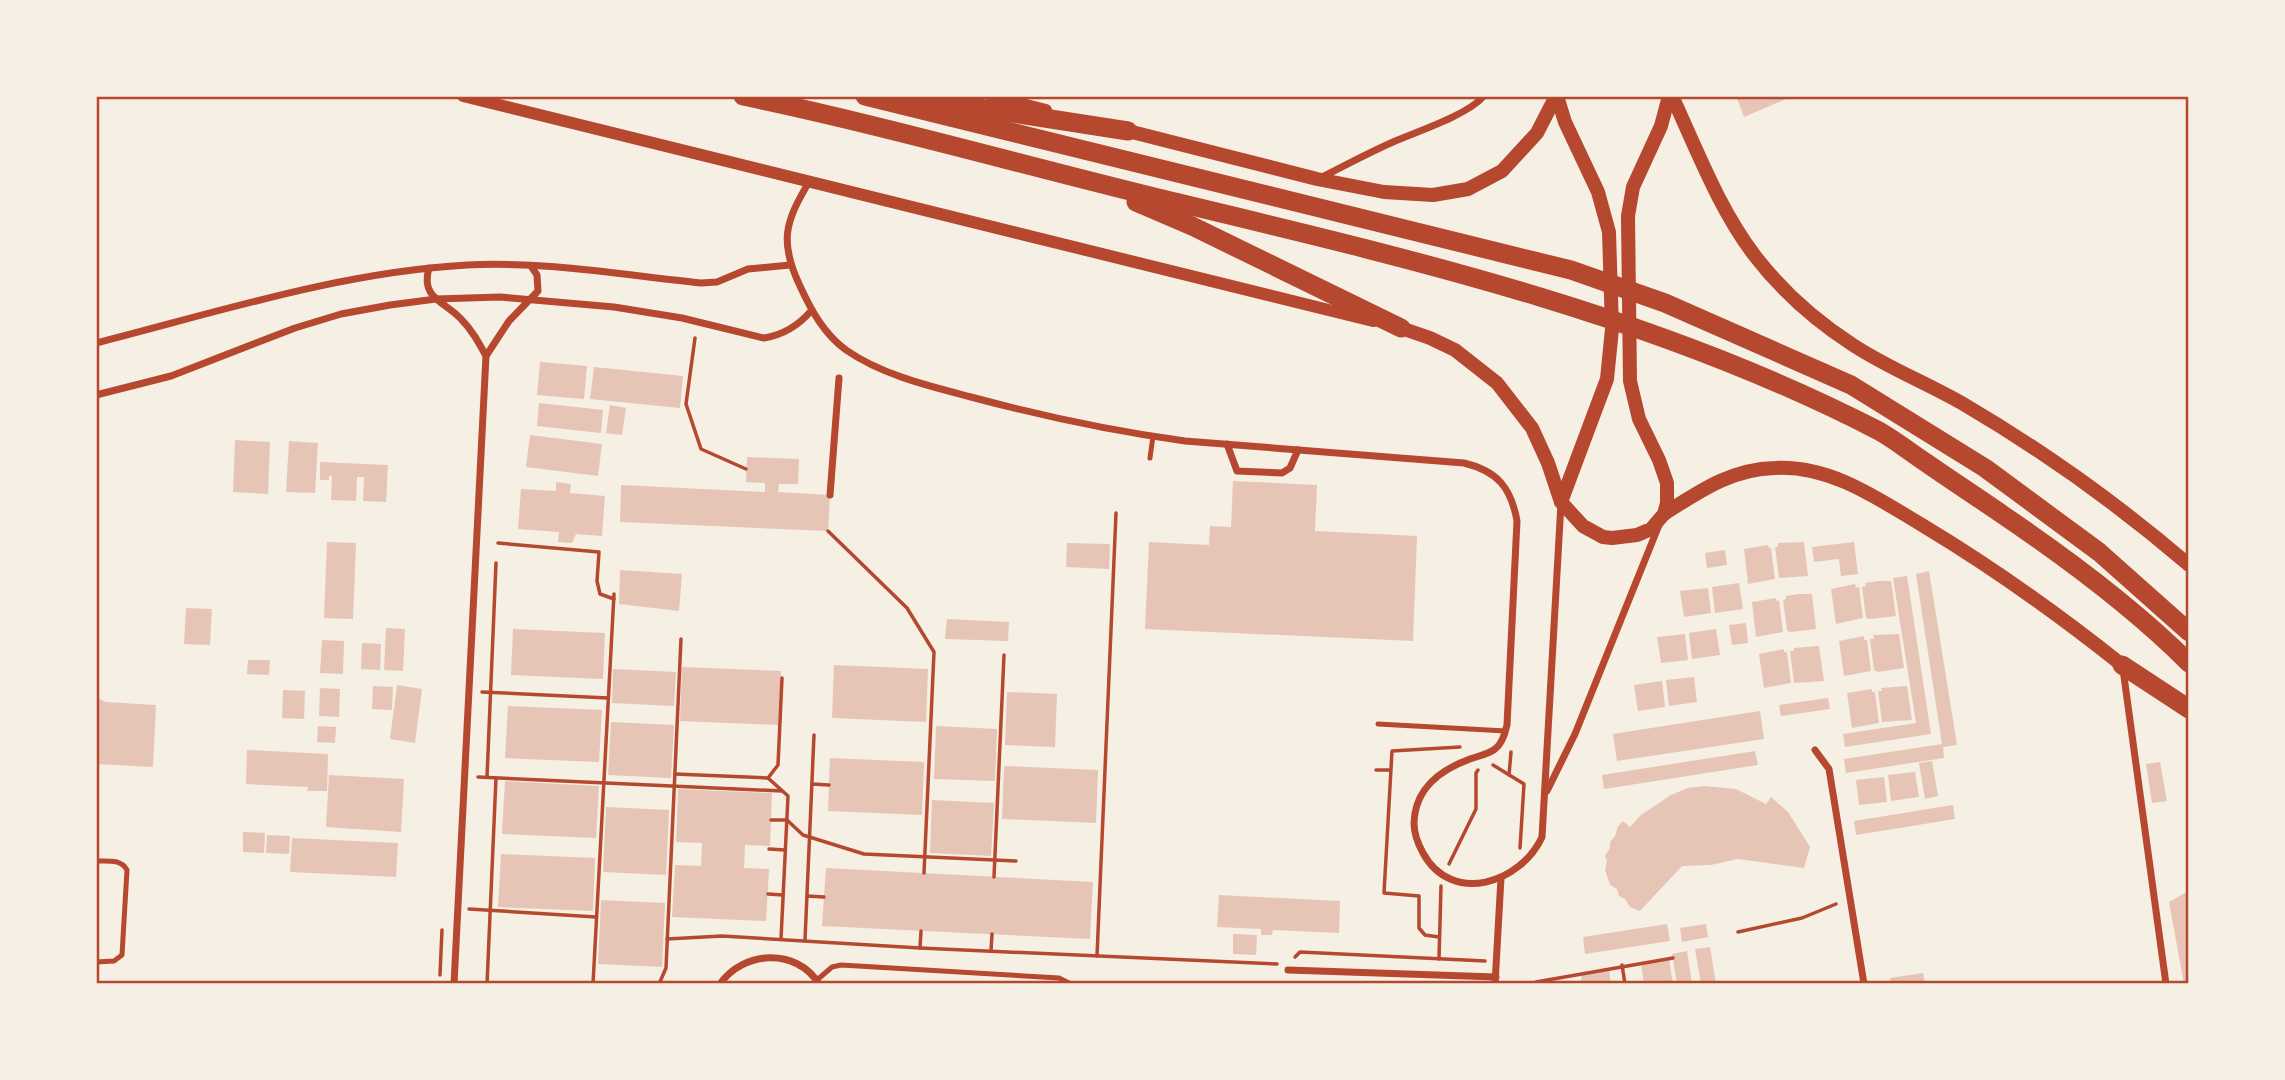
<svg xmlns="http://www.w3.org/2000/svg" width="2285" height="1080" font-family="Helvetica,sans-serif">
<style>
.building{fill:#e6c5b7}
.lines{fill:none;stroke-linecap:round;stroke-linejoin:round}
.path{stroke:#b5482f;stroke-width:3.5}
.service{stroke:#b5482f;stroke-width:5}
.minor{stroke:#b5482f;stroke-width:7}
.tertiary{stroke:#b5482f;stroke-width:12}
.secondary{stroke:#b5482f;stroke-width:14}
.motorway{stroke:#b5482f;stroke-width:19}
.neatline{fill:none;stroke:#b5482f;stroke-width:2.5}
</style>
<rect width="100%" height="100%" fill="#f6efe4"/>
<!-- building -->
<g class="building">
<polygon points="1736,96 1793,96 1744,117"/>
<polygon points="540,362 587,366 584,399 537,395"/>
<polygon points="594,367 683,376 680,408 590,399"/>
<polygon points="539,403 603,410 601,433 537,426"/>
<polygon points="610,405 626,408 622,435 606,433"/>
<polygon points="530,435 602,444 598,476 526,467"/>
<polygon points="235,440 270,442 268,494 233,492"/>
<polygon points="289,441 318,443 315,493 286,492"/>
<polygon points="747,457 799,459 798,484 779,484 778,492 830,495 828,531 620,522 621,485 765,492 765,483 746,482"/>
<polygon points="320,462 388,465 386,502 363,501 364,477 357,477 356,501 331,500 332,476 329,476 329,480 320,480"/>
<polygon points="1233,481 1317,485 1315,531 1417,536 1413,641 1145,629 1149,542 1209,545 1210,526 1231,527"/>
<polygon points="556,482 571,484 570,493 605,496 602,536 576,534 572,543 558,542 559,532 518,529 521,489 556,491"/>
<polygon points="327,542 356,543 353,619 324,618"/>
<polygon points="1804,542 1808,576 1779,578 1775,547 1778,547 1778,543"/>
<polygon points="1854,542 1858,574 1841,576 1839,559 1814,562 1812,547"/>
<polygon points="1067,543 1110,544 1109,569 1066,567"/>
<polygon points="1768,545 1769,548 1771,548 1775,579 1748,584 1744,549"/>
<polygon points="1725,550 1727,565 1707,568 1705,553"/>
<polygon points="620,570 682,574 679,611 619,604"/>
<polygon points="1929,571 1957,745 1943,747 1944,758 1846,773 1844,759 1942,744 1916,574"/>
<polygon points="1907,576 1931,734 1845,747 1843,734 1916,723 1893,578"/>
<polygon points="1879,581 1891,581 1896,616 1870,619 1866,618 1862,587 1866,586 1865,583"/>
<polygon points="1739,583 1743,609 1715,613 1712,587"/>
<polygon points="1855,584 1856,588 1859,587 1863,618 1836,624 1831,589"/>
<polygon points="1708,588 1711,613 1684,617 1680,591"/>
<polygon points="1799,594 1812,594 1816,629 1791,632 1787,631 1783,600 1786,599 1786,596"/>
<polygon points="1776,598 1776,601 1779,600 1783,632 1756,637 1752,602"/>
<polygon points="186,608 212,609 210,645 184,644"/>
<polygon points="947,619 1009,622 1008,641 945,639"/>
<polygon points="1746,623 1748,643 1732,645 1729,625"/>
<polygon points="386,628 405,629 403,671 384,670"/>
<polygon points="513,629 605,633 603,679 511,675"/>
<polygon points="1716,629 1720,655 1692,659 1689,633"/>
<polygon points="1685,634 1688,660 1661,663 1657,637"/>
<polygon points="1899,634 1904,668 1878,672 1874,670 1870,639 1874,639 1873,635"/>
<polygon points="1864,636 1864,640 1867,640 1871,671 1844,676 1839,641"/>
<polygon points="322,640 344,641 343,674 320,673"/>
<polygon points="362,643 381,644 380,670 361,669"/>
<polygon points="1819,646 1824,681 1794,683 1790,651 1794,651 1794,648"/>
<polygon points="1784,649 1784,652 1787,652 1791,683 1764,688 1759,654"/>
<polygon points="248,660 270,660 269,675 247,674"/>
<polygon points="834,665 928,669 926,722 832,718"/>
<polygon points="682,667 781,671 778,725 680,721"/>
<polygon points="613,669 676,672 674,706 612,703"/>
<polygon points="1694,677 1697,702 1669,706 1666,680"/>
<polygon points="1662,681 1665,707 1638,711 1634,685"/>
<polygon points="397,685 422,689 415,743 390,739"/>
<polygon points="373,686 393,687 392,710 372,709"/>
<polygon points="1907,686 1912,720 1882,722 1878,691 1882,691 1881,688"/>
<polygon points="320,688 340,689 339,717 319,716"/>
<polygon points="1872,689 1872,692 1875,692 1879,723 1852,728 1847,693"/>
<polygon points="283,690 305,691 304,719 282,718"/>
<polygon points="1007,692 1057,694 1055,747 1005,745"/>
<polygon points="96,697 105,702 156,705 153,767 96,764"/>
<polygon points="1828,698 1830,709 1781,716 1779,705"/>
<polygon points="508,706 602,710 599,762 505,758"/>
<polygon points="1760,711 1764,739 1617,761 1613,734"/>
<polygon points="611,722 674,725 671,778 608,775"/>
<polygon points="318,726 336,727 335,743 317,742"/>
<polygon points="936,726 997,729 995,781 934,779"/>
<polygon points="247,750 328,754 327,791 307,791 308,787 246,784"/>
<polygon points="1755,751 1758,765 1604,789 1602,775"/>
<polygon points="830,758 924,762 922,815 828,811"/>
<polygon points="1932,761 1938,796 1925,799 1919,763"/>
<polygon points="2160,762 2167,801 2152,803 2146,764"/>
<polygon points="1004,766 1098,770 1096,823 1002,819"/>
<polygon points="1915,772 1919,797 1891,801 1888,775"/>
<polygon points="329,775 404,779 401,832 326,827"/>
<polygon points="1884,777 1887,802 1859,805 1856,780"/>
<polygon points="505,781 599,786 596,838 502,834"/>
<polygon points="1705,786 1736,789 1766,804 1771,797 1788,812 1810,847 1804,868 1738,859 1711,865 1682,866 1640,911 1630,907 1625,899 1619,896 1617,889 1610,885 1605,870 1607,861 1605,856 1610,848 1610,842 1615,836 1618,826 1623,821 1630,827 1641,815 1671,795 1688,788"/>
<polygon points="678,789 772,793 770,846 745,845 744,868 769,869 766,921 672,917 675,865 701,866 702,843 676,842"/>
<polygon points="932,800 994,803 991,856 930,853"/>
<polygon points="1953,805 1955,819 1856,835 1854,821"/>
<polygon points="606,807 669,810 666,875 603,872"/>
<polygon points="243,832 265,833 264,853 243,852"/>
<polygon points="267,835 290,836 289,854 266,853"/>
<polygon points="292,838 398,843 396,877 290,872"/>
<polygon points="501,854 595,858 593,911 498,907"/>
<polygon points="826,868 1093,882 1090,939 822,926"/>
<polygon points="2185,893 2189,896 2189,984 2184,984 2169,902"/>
<polygon points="1219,895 1340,901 1339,933 1273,930 1272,935 1261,935 1261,929 1217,927"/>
<polygon points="601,900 665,903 662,967 598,964"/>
<polygon points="1667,924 1670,941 1585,954 1583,937"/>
<polygon points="1706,924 1708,937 1682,942 1680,928"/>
<polygon points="1233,934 1257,935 1256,955 1233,954"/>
<polygon points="1710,947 1716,984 1701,984 1695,949"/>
<polygon points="1687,951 1692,984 1677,984 1672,954"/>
<polygon points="1669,959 1673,984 1644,984 1641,963"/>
<polygon points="1609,968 1611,984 1582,984 1581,975"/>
<polygon points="1923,973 1925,984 1891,984 1890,978"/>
</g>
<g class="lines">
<!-- path -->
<g class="path">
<polyline points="695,338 686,404 701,449 746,469"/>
<polyline points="828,531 907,608 934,652 924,873"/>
<polyline points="498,543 599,552 597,581 600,594 614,599"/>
<polyline points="482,692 608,698"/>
<polyline points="1493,765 1524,784 1520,848"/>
<polyline points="1376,770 1390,770"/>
<polyline points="675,774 767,778"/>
<polyline points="1509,775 1511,752"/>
<polyline points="478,777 782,791"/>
<polyline points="487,777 496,563"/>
<polyline points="812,784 829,785"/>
<polyline points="771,820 787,820 803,835 864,854 1016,861"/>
<polyline points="769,849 785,850"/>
<polyline points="1449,864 1476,809 1476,773 1478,770"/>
<polyline points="994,877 1004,655"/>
<polyline points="768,894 783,895"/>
<polyline points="807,896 824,897"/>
<polyline points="469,909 596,917"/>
<polyline points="1738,932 1802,918 1836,904"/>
<polyline points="1439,937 1425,935 1419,928 1419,896 1384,893 1392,751 1460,747"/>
<polyline points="667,939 722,936 920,948 1277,964"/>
<polyline points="781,939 788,796 768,778 778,765 782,678"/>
<polyline points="805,940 814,735"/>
<polyline points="920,948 921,931"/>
<polyline points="991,951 992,934"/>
<polyline points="1097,956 1116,513"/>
<polyline points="1295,957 1300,952 1485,961"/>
<polyline points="1439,959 1441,886"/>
<polyline points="1622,965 1625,984"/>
<polyline points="440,975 442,930"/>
<polyline points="1536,982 1673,958"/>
<polyline points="487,984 496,778"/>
<polyline points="593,984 614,594"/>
<polyline points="659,984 666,968 681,639"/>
</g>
<!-- service -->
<g class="service">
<polyline points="1150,458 1153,436"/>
<polyline points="1378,724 1506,731"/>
<path d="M96 861C108 861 121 859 127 870L122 955 114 961 96 962"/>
<polyline points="817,980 832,967 841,965 1059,978 1071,984"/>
</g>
<!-- minor -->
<g class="minor">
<path d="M1320 178C1344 166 1368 153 1393 142 1418 131 1466 116 1484 96"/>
<path d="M809 182C785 222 779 242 800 286 811 310 824 334 846 350 882 375 929 386 971 397 1042 416 1112 431 1185 441L1464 463C1497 471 1511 487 1517 521L1507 725C1505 734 1502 744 1495 749 1489 754 1478 756 1470 759 1440 770 1415 788 1414 823 1414 834 1418 844 1423 853 1452 906 1521 883 1542 837L1561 503"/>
<path d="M429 268C420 299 445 301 461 319 472 330 479 343 486 356"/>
<path d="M96 343C218 312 341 272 467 265 545 261 623 275 701 283L717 282 748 269 790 265"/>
<path d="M96 395 171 376 295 328 341 314 390 305 436 299 500 297 614 307 682 318 764 338C783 335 798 326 811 311"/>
<polyline points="1227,444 1237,471 1282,473 1290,468 1298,450"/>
<polyline points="830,495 839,378"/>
<polyline points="2123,669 2166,984"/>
<polyline points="1815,750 1829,769 1864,984"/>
<polyline points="1547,791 1575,734 1659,525"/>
<polyline points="1288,970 1496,977"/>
<polyline points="454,984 486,356 509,321 538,291 537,275 531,266"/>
<path d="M720 984C743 951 796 947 819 984"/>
<polyline points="1495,984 1501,878"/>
</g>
<!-- tertiary -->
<g class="tertiary">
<polyline points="463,96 1373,321"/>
<polyline points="991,96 1046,110"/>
</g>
<!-- secondary -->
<g class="secondary">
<polyline points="1557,96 1565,122 1598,192 1609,232 1612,329 1607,379 1561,502"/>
<path d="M1672 96C1697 150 1719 209 1755 256 1782 291 1816 321 1853 345 1888 368 1929 384 1965 405 2045 452 2119 505 2189 565"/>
<polyline points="1128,131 1317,179 1384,192 1433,195 1468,189 1502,171 1537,133 1556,96"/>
<polyline points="1401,328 1430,338 1455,350 1497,383 1532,428 1548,463 1561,502 1583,526 1603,537 1612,538 1637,535 1651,529 1664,514 1667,503 1667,483 1659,460 1639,419 1630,381 1628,216 1633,187 1661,126 1669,96"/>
<path d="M1664 514C1700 491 1731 469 1775 468 1830 465 1877 498 1922 525 1992 567 2058 614 2122 665"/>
</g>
<!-- motorway -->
<g class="motorway">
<path d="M743 96C882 125 1019 164 1158 198 1404 257 1653 314 1879 431 1895 440 1910 452 1925 462 1951 480 1977 497 2003 515 2068 559 2133 607 2189 663"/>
<polyline points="865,96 1571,270 1665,303 1851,385 1985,468 2099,552 2189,632"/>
<polyline points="921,99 1128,131"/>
<polyline points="1136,202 1192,226 1401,328"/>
<polyline points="2122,665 2189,709"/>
</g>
</g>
<!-- border -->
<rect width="2285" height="1080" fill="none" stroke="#f6efe4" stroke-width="196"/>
<rect x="98" y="98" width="2089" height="884" class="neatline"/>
</svg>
